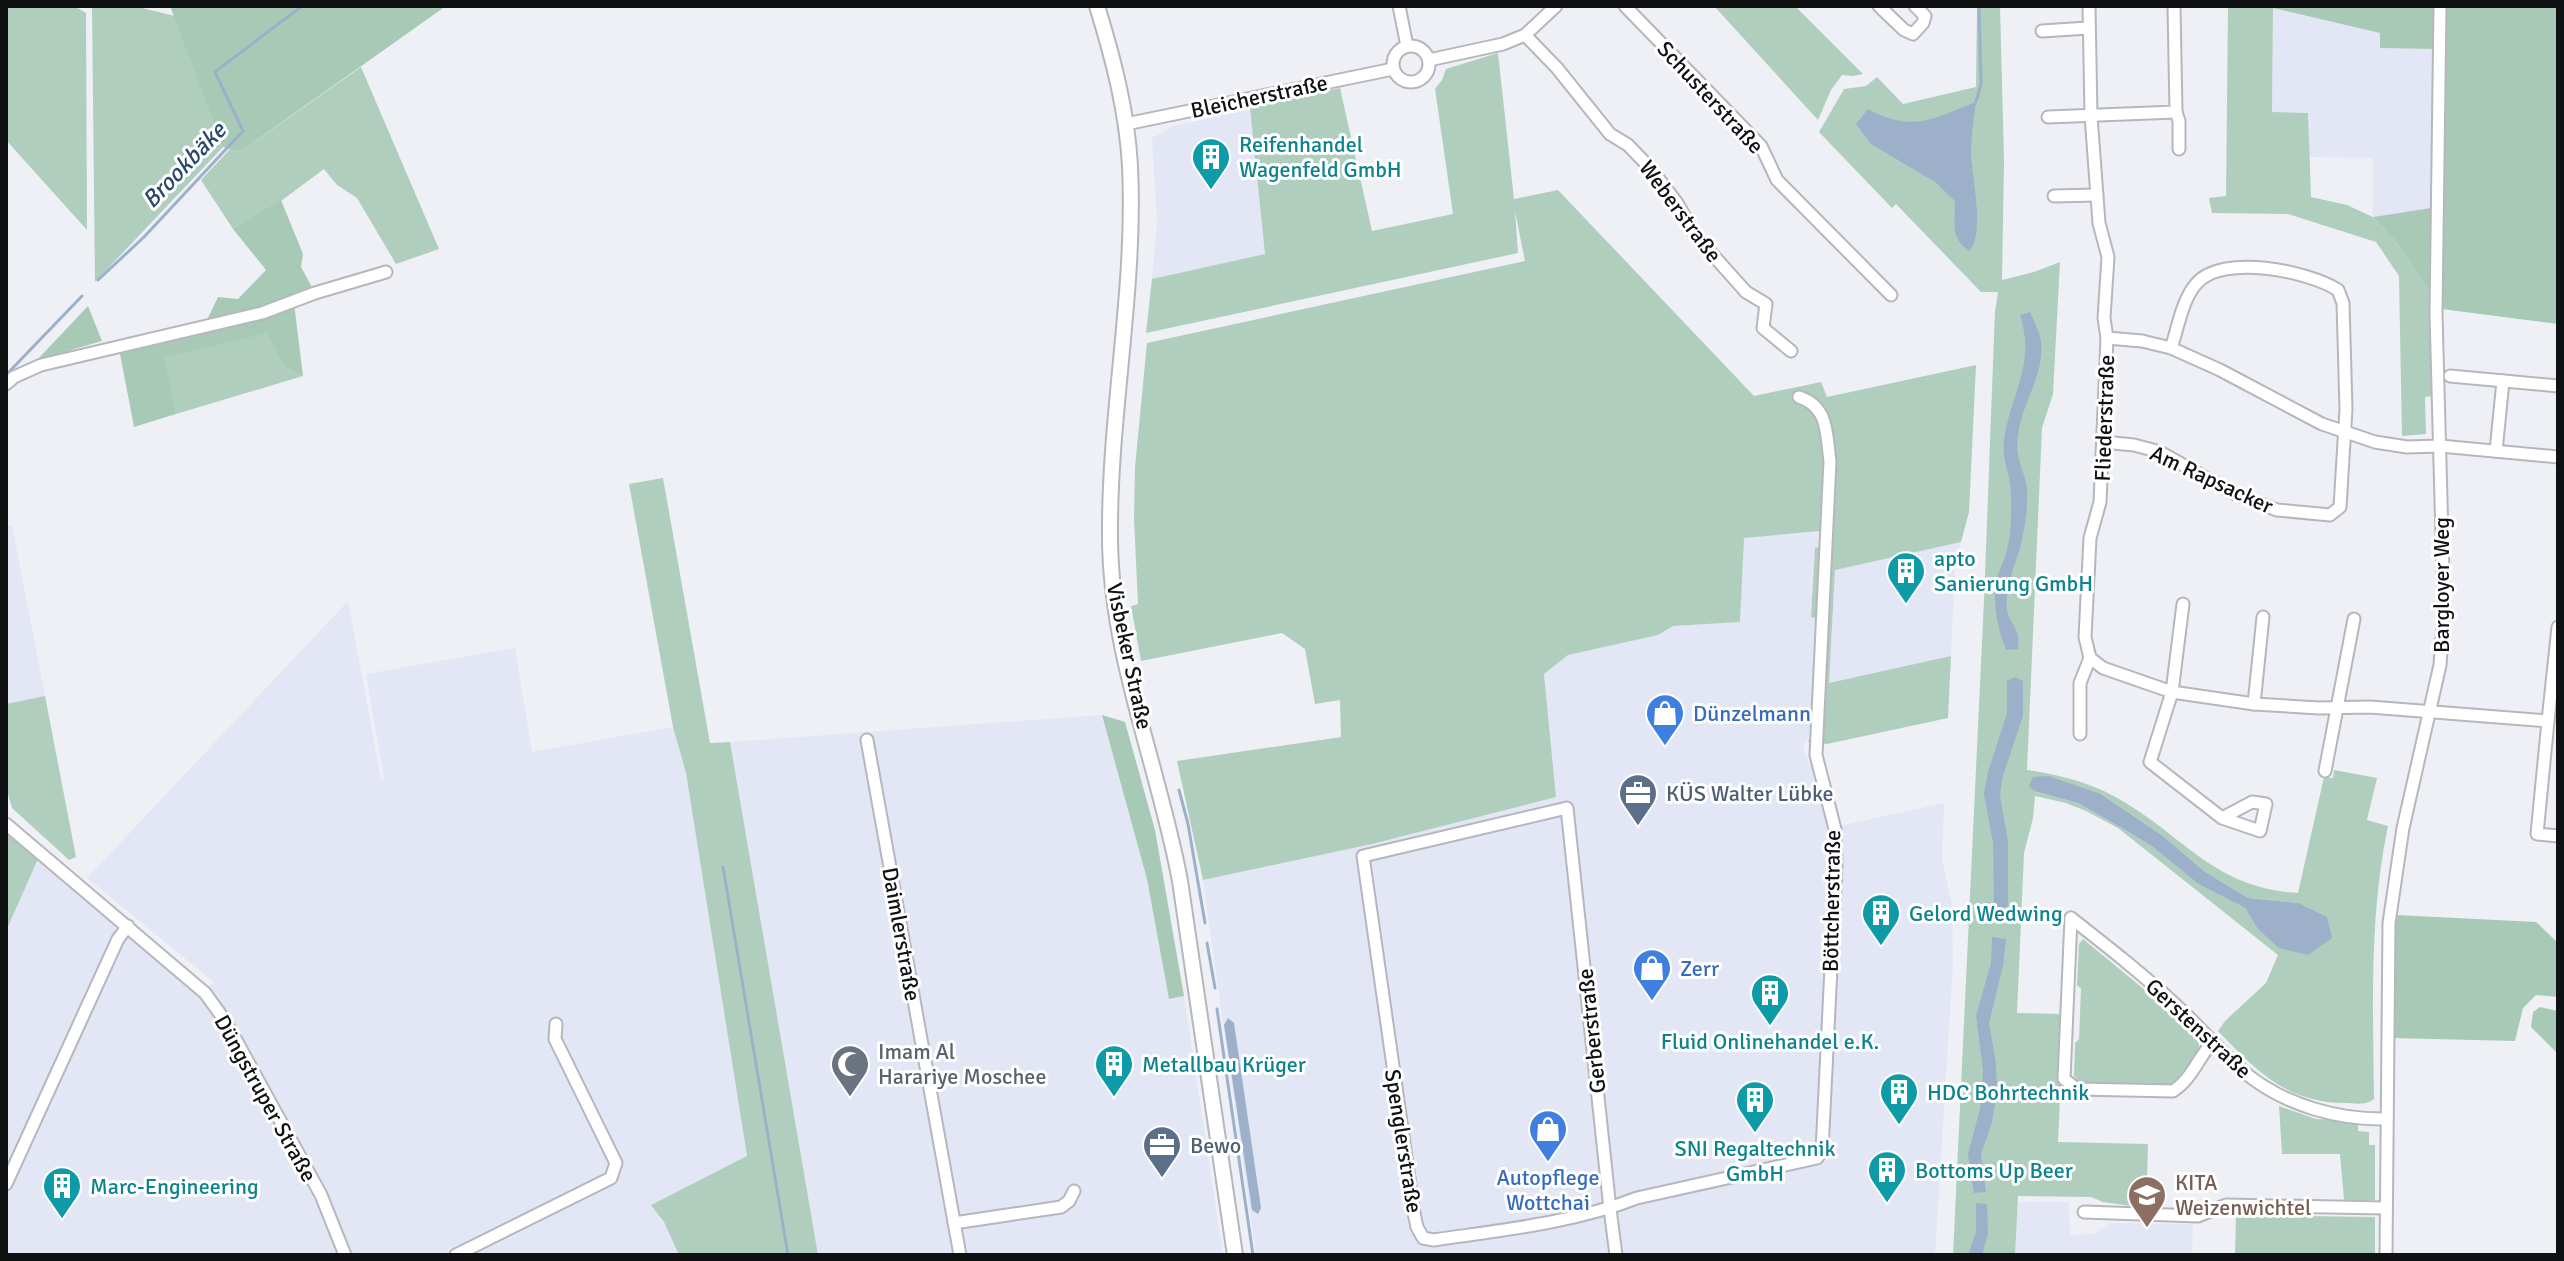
<svg xmlns="http://www.w3.org/2000/svg" width="2564" height="1261" font-family="Signika,sans-serif">
<style>
.built{fill:#e3e6f4}
.green{fill:#b0cebd;fill-rule:evenodd}
.forest{fill:#a9c9b7}
.water{fill:#9cb1c9}
.lines{fill:none;stroke-linecap:round;stroke-linejoin:round}
.stream{stroke:#9cb1c9;stroke-width:3}
.minor-casing{stroke:#b5b7bd;stroke-width:15}
.major-casing{stroke:#b5b7bd;stroke-width:18}
.minor{stroke:#fff;stroke-width:11}
.major{stroke:#fff;stroke-width:14}
.labels{text-anchor:middle;stroke-width:6;stroke-linejoin:round;paint-order:stroke}
.street-label{font-size:22px;fill:#101113;stroke:#fff}
.culture-label{font-size:22px;fill:#0d838f;stroke:#fff;text-anchor:start}
.shop-label{font-size:22px;fill:#366cbe;stroke:#fff;text-anchor:start}
.service-label{font-size:22px;fill:#4e5e75;stroke:#fff;text-anchor:start}
.worship-label{font-size:22px;fill:#5b616d;stroke:#fff;text-anchor:start}
.education-label{font-size:22px;fill:#785e54;stroke:#fff;text-anchor:start}
.water-label{font-size:24px;font-style:italic;fill:#29486c;stroke:#fff}
</style>
<rect width="100%" height="100%" fill="#eef0f6"/>
<!-- built -->
<g class="built">
<polygon points="2273,8 2381,33 2380,48 2434,49 2431,208 2373,217 2373,158 2309,157 2308,113 2272,113"/>
<polygon points="1250,108 1266,254 1152,279 1157,221 1152,138 1173,126"/>
<polygon points="12,525 45,696 6,704 6,527"/>
<polygon points="1819,530 1819,548 1815,549 1811,616 1816,617 1811,733 1803,748 1818,784 1830,828 1944,803 1942,859 1952,904 1953,963 1935,1255 1256,1255 1203,880 1372,844 1556,797 1544,674 1568,655 1658,635 1673,626 1740,622 1743,538"/>
<polygon points="1961,542 1955,567 1951,656 1829,684 1835,569"/>
<polygon points="348,601 381,780 384,779 366,674 515,648 532,752 673,727 686,773 747,1157 651,1205 664,1222 679,1255 6,1255 6,931 38,859 197,993 215,983 87,878"/>
<polygon points="1102,715 1147,879 1169,999 1184,996 1223,1255 818,1255 730,742"/>
<polygon points="2017,1202 2069,1202 2070,1235 2095,1234 2110,1223 2193,1224 2192,1255 2015,1255"/>
</g>
<!-- green -->
<g class="green">
<polygon points="6,6 74,6 86,13 87,230 6,140"/>
<polygon points="92,6 134,6 175,16 223,147 95,282"/>
<polygon points="1714,6 1795,6 1863,74 1852,76 1842,75 1831,90 1818,120"/>
<path d="M1977 6H2000L2004 160 2002 280 2034 272 2060 262 2053 394 2042 428 2027 770C2062 775 2096 784 2126 803 2188 841 2217 888 2298 893L2324 777 2333 778 2334 770 2377 778 2367 820 2388 826C2369 916 2373 1008 2374 1099 2366 1106 2354 1103 2344 1103 2285 1102 2256 1070 2218 1031L2225 1021 2266 983 2278 955 2118 828 2086 811 2066 803 2035 796 2033 818 2024 853 2017 1013 2064 1014 2058 1142 2148 1144 2146 1208 2103 1202 2091 1197 2018 1196 2015 1255H1953L1984 600 1995 311 1998 292H1981L1896 204 1892 208 1819 132 1844 89 1866 86 1877 77 1903 104 1976 87ZM2034 791 2101 794 2163 836 2204 871 2248 898 2298 903 2257 928 2245 908 2198 884 2153 847 2120 827 2078 803Z"/>
<polygon points="2228,6 2273,6 2272,112 2308,113 2311,197 2347,205 2373,217 2394,240 2429,290 2431,396 2425,397 2426,434 2402,436 2399,276 2376,242 2288,214 2212,213 2209,198 2226,196"/>
<polygon points="1498,53 1514,199 1558,190 1754,396 1821,382 1827,397 1976,365 1969,512 1961,542 1835,570 1829,683 1951,656 1948,718 1827,744 1808,742 1811,733 1816,618 1811,617 1815,548 1819,547 1819,531 1744,538 1740,622 1673,626 1658,635 1568,655 1544,674 1556,797 1372,844 1203,880 1177,761 1341,737 1340,700 1315,704 1305,649 1282,633 1141,661 1131,606 1138,604 1134,519 1135,467 1147,343 1525,261 1515,211 1518,253 1146,333 1152,279 1265,254 1250,108 1340,88 1372,231 1453,214 1435,89 1442,80 1446,69"/>
<polygon points="361,67 439,249 396,264 357,198 337,185 324,169 281,201 233,229 201,180 230,149 240,152"/>
<polygon points="267,332 284,367 303,376 176,414 163,358"/>
<polygon points="663,478 710,743 730,742 818,1255 679,1255 664,1222 651,1205 747,1156 686,773 673,727 629,484"/>
<polygon points="45,696 76,857 69,860 12,808 6,787 6,704"/>
<polygon points="6,834 38,859 6,931"/>
<path d="M2083 939 2174 1014 2199 1039C2201 1055 2187 1075 2176 1086L2082 1085 2074 1076 2075 1043 2079 1039 2081 989 2077 985 2079 944Z"/>
<polygon points="2279,1106 2316,1119 2358,1121 2358,1131 2369,1132 2369,1145 2375,1145 2375,1200 2344,1200 2340,1154 2282,1154"/>
<polygon points="2236,1215 2375,1217 2375,1255 2235,1255"/>
</g>
<!-- forest -->
<g class="forest">
<polygon points="170,6 446,6 240,152 223,147"/>
<polygon points="2273,6 2434,6 2434,49 2380,48 2380,33 2273,8"/>
<polygon points="2446,6 2558,6 2558,324 2442,309"/>
<polygon points="281,200 303,254 301,267 314,291 261,310 206,322 218,297 238,299 266,270 233,229"/>
<polygon points="2431,208 2429,290 2394,240 2373,217"/>
<polygon points="294,303 303,376 284,367 267,333 164,358 176,414 134,427 120,354 262,316"/>
<polygon points="88,306 102,341 71,350 45,363 37,360"/>
<polygon points="1102,715 1125,722 1155,830 1184,996 1169,999 1147,879"/>
<polygon points="2396,915 2536,922 2558,943 2558,997 2536,995 2523,1008 2515,1041 2392,1038"/>
<polygon points="2540,1007 2558,1011 2558,1054 2531,1027 2533,1012"/>
</g>
<!-- water -->
<g class="water">
<path d="M1976 102C1974 119 1971 136 1971 153 1972 179 1985 231 1970 251 1950 240 1955 222 1955 201L1935 182 1871 144 1856 124 1868 109C1912 133 1933 119 1976 102Z"/>
<path d="M2030 312C2034 321 2039 331 2041 341 2045 375 2022 402 2018 435 2014 459 2025 470 2027 489 2028 505 2025 528 2021 544 2016 565 2004 587 2007 609 2009 626 2021 626 2018 649L2006 650C1997 626 1992 603 1997 578 2000 568 2005 559 2007 549 2012 532 2011 511 2011 494 2011 476 2001 458 2004 440 2011 392 2036 365 2020 315Z"/>
<polygon points="2015,677 2023,681 2023,716 2003,776 2000,795 2008,842 2008,906 2001,910 1994,907 1993,843 1984,794 1988,772 2007,713 2007,681"/>
<polygon points="2048,776 2101,794 2163,836 2204,871 2248,898 2298,903 2327,917 2332,938 2308,955 2279,948 2257,928 2245,908 2198,884 2153,847 2120,827 2078,803 2034,791 2029,786 2033,777"/>
<polygon points="1992,937 2006,939 2003,966 1989,1023 1996,1064 1997,1093 1992,1122 1981,1154 1986,1192 1974,1193 1968,1154 1980,1109 1983,1071 1976,1016 1991,963"/>
<polygon points="1228,1018 1234,1023 1261,1208 1258,1214 1252,1210 1224,1025"/>
<polygon points="1976,1203 1987,1204 1988,1233 1982,1255 1968,1255 1976,1232"/>
</g>
<g class="lines">
<!-- stream -->
<g class="stream">
<polyline points="1976,102 1981,84 1979,6"/>
<polyline points="98,280 144,237 243,131 215,72 302,6"/>
<polyline points="6,375 82,296"/>
<polyline points="1179,790 1188,824 1205,923"/>
<polyline points="723,867 788,1255"/>
<polyline points="1207,943 1215,988"/>
<polyline points="1217,1009 1253,1255"/>
</g>
<!-- minor casing -->
<g class="minor-casing">
<g id="minor">
<polyline points="1399,6 1407,46"/>
<polyline points="1625,6 1761,146 1777,180 1891,295"/>
<polyline points="1879,6 1904,30 1913,34 1923,23 1925,16 1915,6"/>
<polyline points="2089,6 2091,116 2099,223 2108,257 2104,318 2107,338 2100,502 2090,538 2085,637 2090,658"/>
<polyline points="2042,31 2088,28"/>
<polyline points="1525,35 1557,68 1610,134 1628,145 1652,170 1677,203 1696,236 1746,292 1766,304 1763,328 1791,351"/>
<circle cx="1411" cy="64" r="18"/>
<polyline points="1429,60 1503,44 1525,35 1556,6"/>
<polyline points="2176,112 2179,121 2179,149"/>
<polyline points="2048,117 2176,112 2174,6"/>
<polyline points="1126,124 1393,69"/>
<polyline points="2054,196 2097,195"/>
<polyline points="2107,338 2142,341 2171,348 2220,370 2322,424 2375,442 2407,447 2440,446 2558,457"/>
<polyline points="2450,376 2558,386"/>
<polyline points="6,384 14,377 41,365 262,313 315,293 386,272"/>
<path d="M2103 442 2134 445 2160 452 2233 493 2277 510 2330 515 2340 507 2346 409 2343 303 2338 290C2308 271 2222 253 2196 284 2182 300 2178 328 2171 348"/>
<polyline points="2496,451 2503,381"/>
<polyline points="2183,604 2172,692 2150,762 2222,818 2260,831 2266,804 2252,802 2222,818"/>
<polyline points="2090,658 2103,668 2172,692 2254,704 2319,708 2370,707 2548,721 2537,834 2558,836"/>
<polyline points="2254,704 2263,617"/>
<polyline points="2548,721 2558,627"/>
<polyline points="2080,734 2080,683 2090,658"/>
<polyline points="867,740 960,1255"/>
<polyline points="2325,771 2354,619"/>
<polyline points="6,824 205,993 226,1022 321,1195 345,1255"/>
<path d="M2071 918C2108 947 2145 976 2179 1008 2203 1030 2224 1056 2249 1076 2288 1106 2339 1120 2387 1119"/>
<path d="M2071 918 2064 1079 2077 1089 2173 1091C2191 1080 2199 1057 2213 1041"/>
<polyline points="6,1184 118,939 128,926"/>
<polyline points="2084,1212 2198,1216 2226,1205 2386,1208"/>
<polyline points="954,1223 1061,1207 1069,1201 1074,1191"/>
<polyline points="456,1255 611,1178 616,1163 555,1039 556,1024"/>
<path d="M1616 1255 1610 1209 1567 808 1363 856 1414 1213 1417 1227 1423 1238 1434 1240C1502 1230 1573 1223 1637 1198L1817 1158 1822 1151 1836 866 1835 829 1816 755 1830 461C1826 434 1829 407 1799 397"/>
<polyline points="2386,1255 2389,923 2403,828 2440,665 2444,611 2436,314 2440,6"/>
</g>
</g>
<!-- major casing -->
<g class="major-casing">
<path id="major" d="M1097 6C1113 58 1127 111 1130 166 1136 290 1109 413 1110 536 1110 654 1159 767 1180 881L1235 1255"/>
</g>
<!-- minor -->
<use href="#minor" class="minor"/>
<!-- major -->
<use href="#major" class="major"/>
</g>
<!-- icons -->
<defs>
<g id="building-pin" transform="scale(2)"><path d="M0 17L-7.5 6A9.5 9.5 0 1 1 7.5 6Z" fill="#0f9aa8" stroke="#fff"/><path d="M-4-6H4V6H1V3H-1V6H-4ZM-2.5-4.3h1.7v1.8h-1.7ZM.8-4.3h1.7v1.8H.8ZM-2.5-1h1.7V.8h-1.7ZM.8-1h1.7V.8H.8Z" fill="#fff"/></g>
<g id="shop-pin" transform="scale(2)"><path d="M0 17L-7.5 6A9.5 9.5 0 1 1 7.5 6Z" fill="#3f7fe0" stroke="#fff"/><path d="M-5-2.5h2.3a2.7 3.5 0 0 1 5.4 0H5L5.5 6h-11ZM-1.5-2.5h3a1.5 2.3 0 0 0-3 0Z" fill="#fff"/></g>
<g id="office-pin" transform="scale(2)"><path d="M0 17L-7.5 6A9.5 9.5 0 1 1 7.5 6Z" fill="#5c6f8a" stroke="#fff"/><path d="M-6-3h4V-5.5h4V-3h4V5H-6ZM-1-4.5V-3h2v-1.5ZM-6 0V1H6V0Z" fill="#fff"/></g>
<g id="mosque-pin" transform="scale(2)"><path d="M0 17L-7.5 6A9.5 9.5 0 1 1 7.5 6Z" fill="#6b7280" stroke="#fff"/><path d="M3.5-4.9A6 6 0 1 0 3.5 4.9A5 5 0 1 1 3.5-4.9Z" fill="#fff"/></g>
<g id="school-pin" transform="scale(2)"><path d="M0 17L-7.5 6A9.5 9.5 0 1 1 7.5 6Z" fill="#8d6e63" stroke="#fff"/><path d="M0-5L7-2L0 1L-7-2ZM-4 1L0 2.5L4 1V4Q0 6-4 4Z" fill="#fff"/></g>
</defs>
<g fill-rule="evenodd">
<use href="#building-pin" x="1211" y="157"/>
<use href="#building-pin" x="1906" y="571"/>
<use href="#shop-pin" x="1665" y="713"/>
<use href="#office-pin" x="1638" y="793"/>
<use href="#building-pin" x="1881" y="913"/>
<use href="#shop-pin" x="1652" y="968"/>
<use href="#building-pin" x="1770" y="993"/>
<use href="#mosque-pin" x="850" y="1064"/>
<use href="#building-pin" x="1114" y="1064"/>
<use href="#building-pin" x="1899" y="1092"/>
<use href="#building-pin" x="1755" y="1100"/>
<use href="#shop-pin" x="1548" y="1129"/>
<use href="#office-pin" x="1162" y="1145"/>
<use href="#building-pin" x="1887" y="1170"/>
<use href="#building-pin" x="62" y="1186"/>
<use href="#school-pin" x="2147" y="1195"/>
</g>
<g class="labels">
<!-- street labels -->
<g class="street-label">
<text transform="translate(1259 96) rotate(-12)" y="8">Bleicherstraße</text>
<text transform="translate(1711 97) rotate(47)" y="8">Schusterstraße</text>
<text transform="translate(1681 211) rotate(53)" y="8">Weberstraße</text>
<text transform="translate(2104 418) rotate(-88)" y="8">Fliederstraße</text>
<text transform="translate(2212 479) rotate(25)" y="8">Am Rapsacker</text>
<text transform="translate(2441 585) rotate(-90)" y="8">Bargloyer Weg</text>
<text transform="translate(1130 656) rotate(78)" y="8">Visbeker Straße</text>
<text transform="translate(1831 901) rotate(-89)" y="8">Böttcherstraße</text>
<text transform="translate(902 934) rotate(80)" y="8">Daimlerstraße</text>
<text transform="translate(2199 1028) rotate(43)" y="8">Gerstenstraße</text>
<text transform="translate(1591 1031) rotate(-96)" y="8">Gerberstraße</text>
<text transform="translate(266 1098) rotate(61)" y="8">Düngstruper Straße</text>
<text transform="translate(1404 1141) rotate(81)" y="8">Spenglerstraße</text>
</g>
<!-- culture labels -->
<g class="culture-label">
<text x="1239" y="152">Reifenhandel<tspan x="1239" dy="25">Wagenfeld GmbH</tspan></text>
<text x="1934" y="566">apto<tspan x="1934" dy="25">Sanierung GmbH</tspan></text>
<text x="1909" y="921">Gelord Wedwing</text>
<text x="1770" y="1049" text-anchor="middle">Fluid Onlinehandel e.K.</text>
<text x="1142" y="1072">Metallbau Krüger</text>
<text x="1927" y="1100">HDC Bohrtechnik</text>
<text x="1755" y="1156" text-anchor="middle">SNI Regaltechnik<tspan x="1755" dy="25">GmbH</tspan></text>
<text x="1915" y="1178">Bottoms Up Beer</text>
<text x="90" y="1194">Marc-Engineering</text>
</g>
<!-- shop labels -->
<g class="shop-label">
<text x="1693" y="721">Dünzelmann</text>
<text x="1680" y="976">Zerr</text>
<text x="1548" y="1185" text-anchor="middle">Autopflege<tspan x="1548" dy="25">Wottchai</tspan></text>
</g>
<!-- service labels -->
<g class="service-label">
<text x="1666" y="801">KÜS Walter Lübke</text>
<text x="1190" y="1153">Bewo</text>
</g>
<!-- worship labels -->
<g class="worship-label">
<text x="878" y="1059">Imam Al<tspan x="878" dy="25">Harariye Moschee</tspan></text>
</g>
<!-- education labels -->
<g class="education-label">
<text x="2175" y="1190">KITA<tspan x="2175" dy="25">Weizenwichtel</tspan></text>
</g>
<!-- water labels -->
<g class="water-label">
<text transform="translate(184 165) rotate(-46)" y="8">Brookbäke</text>
</g>
</g>
<!-- border -->
<rect width="2564" height="1261" fill="none" stroke="#101113" stroke-width="16"/>
</svg>
